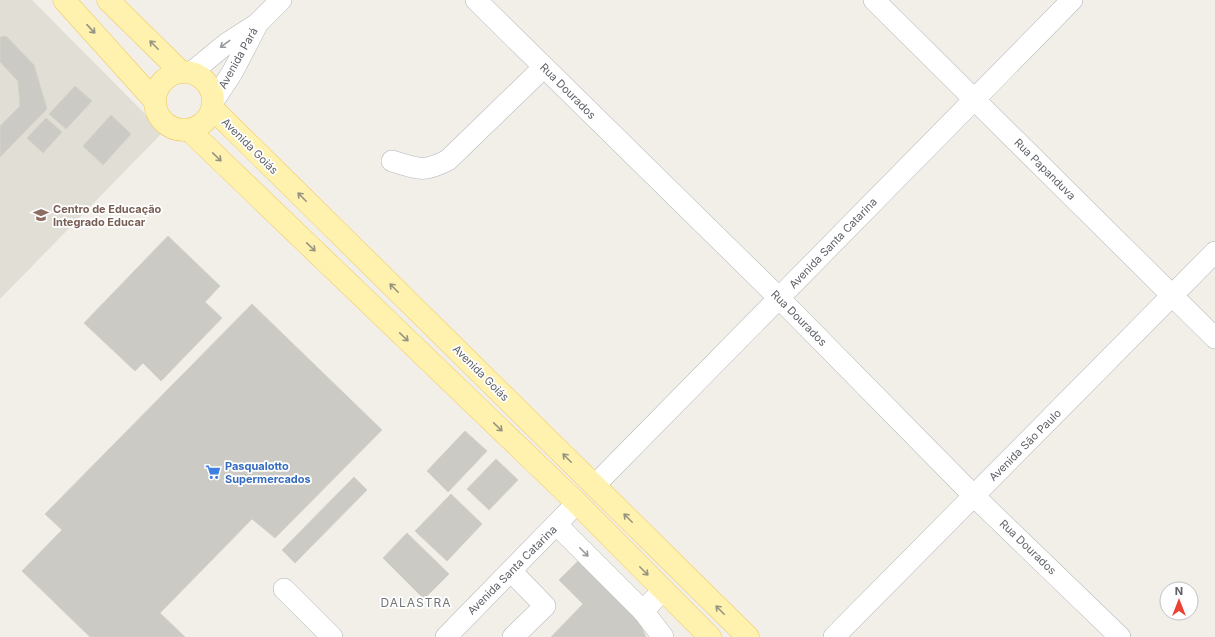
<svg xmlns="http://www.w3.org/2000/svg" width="1215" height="637" font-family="Inter,sans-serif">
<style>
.education{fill:#e1ded6}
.building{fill:#cccac5;stroke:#d6d1c6}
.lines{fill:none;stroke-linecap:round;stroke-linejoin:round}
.minor-casing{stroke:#b5b8bc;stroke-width:22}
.major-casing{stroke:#f2c960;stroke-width:23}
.minor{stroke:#fff;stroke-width:21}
.major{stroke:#fff2af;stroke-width:22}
.oneway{stroke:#979581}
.oneway2{stroke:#979a9d}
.labels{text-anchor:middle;stroke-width:3.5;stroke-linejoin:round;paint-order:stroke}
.street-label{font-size:11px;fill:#5f6368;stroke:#fff}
.education-label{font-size:11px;font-weight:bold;fill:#785e54;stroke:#fff;text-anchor:start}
.shop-label{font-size:11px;font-weight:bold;fill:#366cbe;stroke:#fff;text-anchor:start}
.neighbourhood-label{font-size:12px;letter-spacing:1px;fill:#70757a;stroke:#fff}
</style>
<rect width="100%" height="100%" fill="#f1efe8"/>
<!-- education -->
<polygon class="education" points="0,0 32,0 163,132 0,299"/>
<!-- building -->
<g class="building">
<polygon points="6,36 34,65 47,109 0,157 0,126 20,106 18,81 0,62 0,37"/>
<polygon points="75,86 92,101 66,129 49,114"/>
<polygon points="111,115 131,134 103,165 83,146"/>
<polygon points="46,118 62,132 43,153 27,138"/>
<polygon points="168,236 220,286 205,302 222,318 161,381 143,363 135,371 84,323"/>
<polygon points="252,304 382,430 275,538 252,519 160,613 185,637 90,637 22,571 62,530 45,514"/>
<polygon points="465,431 487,451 448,492 427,471"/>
<polygon points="496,459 518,480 489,510 467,489"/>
<polygon points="354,477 367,490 295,563 282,550"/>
<polygon points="451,494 482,524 447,561 415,531"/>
<polygon points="407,533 449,574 424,599 383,558"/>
<polygon points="581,558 636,614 646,637 551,637 583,604 559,580"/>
</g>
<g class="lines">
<!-- minor casing -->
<g class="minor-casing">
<g id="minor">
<polyline points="476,0 779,298 974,496 1120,637"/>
<polyline points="874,0 1215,338"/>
<polyline points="192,72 226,44 257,24"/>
<polyline points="214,100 232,73 258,23 281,0"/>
<path d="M392 161C418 169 423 173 448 160L544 67"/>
<polyline points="595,485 1072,0"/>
<polyline points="557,525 643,611"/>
<polyline points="511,571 545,606 513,637"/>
<polyline points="284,589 332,637"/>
<polyline points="446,637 577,503"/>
<polyline points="663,637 643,611 663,590"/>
<polyline points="834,637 1215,252"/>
</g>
</g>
<!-- major casing -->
<g class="major-casing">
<g id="major">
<polyline points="64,0 155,101"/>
<polyline points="108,0 181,72"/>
<circle cx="184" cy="101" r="29"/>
<polyline points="213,109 748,637"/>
<polyline points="189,130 577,503 710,637"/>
</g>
</g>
<!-- minor -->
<use href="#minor" class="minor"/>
<!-- major -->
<use href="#major" class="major"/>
</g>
<!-- one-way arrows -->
<defs><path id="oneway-shaft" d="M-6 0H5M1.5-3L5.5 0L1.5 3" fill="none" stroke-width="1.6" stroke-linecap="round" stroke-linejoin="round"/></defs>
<g class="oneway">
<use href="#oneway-shaft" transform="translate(91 29) rotate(47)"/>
<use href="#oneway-shaft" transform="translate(154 45) rotate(-135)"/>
<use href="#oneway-shaft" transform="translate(217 157) rotate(44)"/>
<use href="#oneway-shaft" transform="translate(302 197) rotate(-135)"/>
<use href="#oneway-shaft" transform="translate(311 247) rotate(44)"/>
<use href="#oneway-shaft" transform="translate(394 288) rotate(-135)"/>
<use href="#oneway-shaft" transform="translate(404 337) rotate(44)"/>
<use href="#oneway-shaft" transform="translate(498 427) rotate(44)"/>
<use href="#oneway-shaft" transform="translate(567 458) rotate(-135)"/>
<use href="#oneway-shaft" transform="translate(628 518) rotate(-135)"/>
<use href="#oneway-shaft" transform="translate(644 571) rotate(45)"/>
<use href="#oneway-shaft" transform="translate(720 610) rotate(-135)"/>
</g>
<g class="oneway2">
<use href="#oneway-shaft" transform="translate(225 44) rotate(144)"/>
<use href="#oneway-shaft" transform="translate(584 552) rotate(45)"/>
</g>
<!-- icons -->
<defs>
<g id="school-bare" transform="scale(1.2)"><path d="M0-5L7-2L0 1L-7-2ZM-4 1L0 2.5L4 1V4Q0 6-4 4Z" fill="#8d6e63" stroke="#fff" stroke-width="2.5" paint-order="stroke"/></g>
<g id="supermarket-bare" transform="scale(1.2)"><path d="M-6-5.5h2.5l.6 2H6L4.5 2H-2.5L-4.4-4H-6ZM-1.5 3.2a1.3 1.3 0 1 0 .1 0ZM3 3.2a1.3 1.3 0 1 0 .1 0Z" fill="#3f7fe0" stroke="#fff" stroke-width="2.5" paint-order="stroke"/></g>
</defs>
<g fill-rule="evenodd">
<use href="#school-bare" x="41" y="215"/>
<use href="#supermarket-bare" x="213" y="472"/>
</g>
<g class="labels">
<!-- street labels -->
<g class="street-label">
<text transform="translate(238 58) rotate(-61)" y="4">Avenida Pará</text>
<text transform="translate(568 91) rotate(45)" y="4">Rua Dourados</text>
<text transform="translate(250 146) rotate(45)" y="4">Avenida Goiás</text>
<text transform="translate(1045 169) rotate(45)" y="4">Rua Papanduva</text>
<text transform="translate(833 243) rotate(-46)" y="4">Avenida Santa Catarina</text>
<text transform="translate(799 318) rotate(45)" y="4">Rua Dourados</text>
<text transform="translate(481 373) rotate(45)" y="4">Avenida Goiás</text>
<text transform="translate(1025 445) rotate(-45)" y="4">Avenida São Paulo</text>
<text transform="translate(1028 547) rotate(44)" y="4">Rua Dourados</text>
<text transform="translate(512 570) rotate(-45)" y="4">Avenida Santa Catarina</text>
</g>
<!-- education labels -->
<g class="education-label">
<text x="53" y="213">Centro de Educação<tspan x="53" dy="13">Integrado Educar</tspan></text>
</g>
<!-- shop labels -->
<g class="shop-label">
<text x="225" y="470">Pasqualotto<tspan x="225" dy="13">Supermercados</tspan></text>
</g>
<!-- neighbourhood labels -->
<g class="neighbourhood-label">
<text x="416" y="607">DALASTRA</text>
</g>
</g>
<!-- north arrow -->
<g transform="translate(1179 601)"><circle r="19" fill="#ffffff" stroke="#bfc1c3"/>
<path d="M0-3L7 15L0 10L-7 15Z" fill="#ea4335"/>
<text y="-6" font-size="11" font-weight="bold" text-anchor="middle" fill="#5f6368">N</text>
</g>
</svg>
